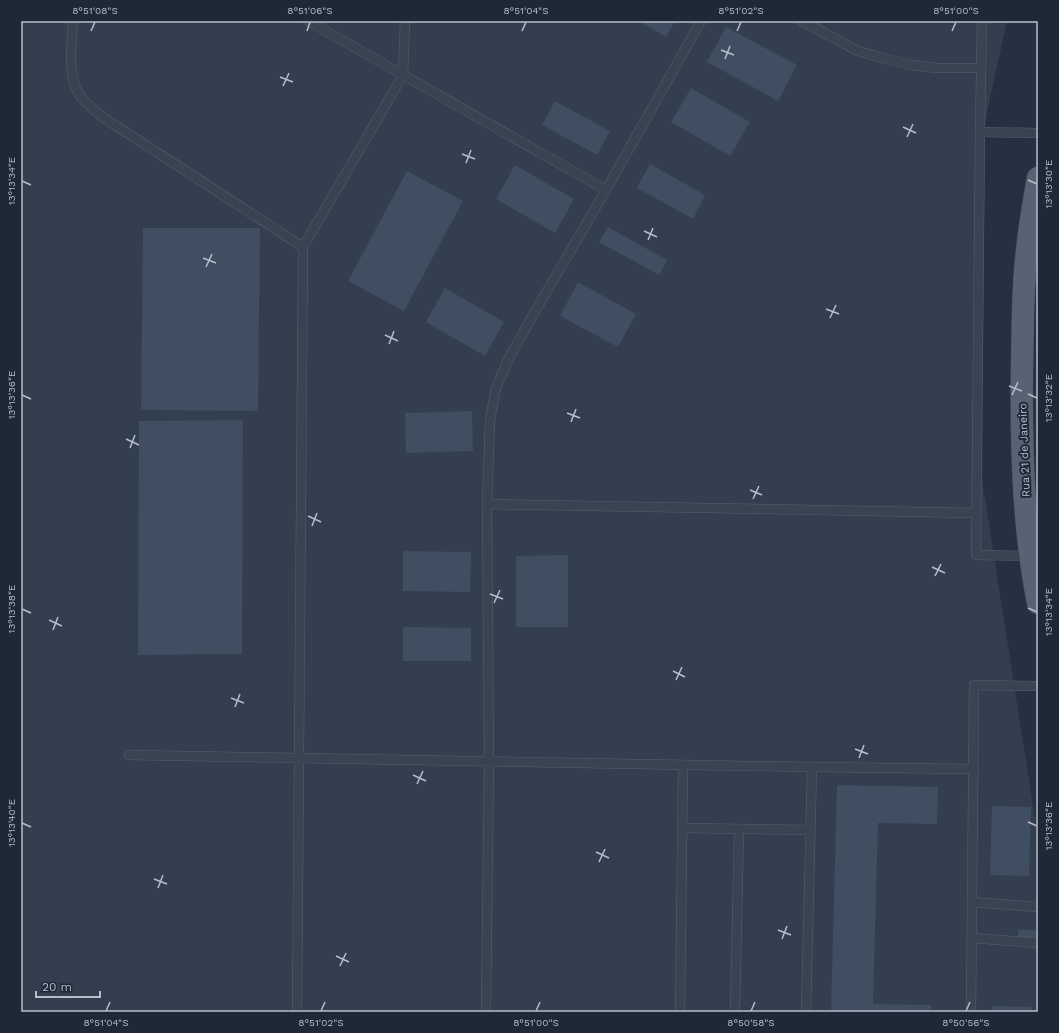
<svg xmlns="http://www.w3.org/2000/svg" width="1059" height="1033" font-family="'Work Sans',sans-serif">
<style>
.airport{fill:#333e4f}
.building{fill:#404e62}
.lines{fill:none;stroke-linecap:round;stroke-linejoin:round}
.service-casing{stroke:#57616f;stroke-width:10}
.primary-casing{stroke:#434c5b;stroke-width:23}
.service{stroke:#394352;stroke-width:9}
.primary{stroke:#576272;stroke-width:22}
.ticks{fill:none;stroke:#b6becc;stroke-width:1.5}
.labels{text-anchor:middle;stroke-width:4;stroke-linejoin:round;paint-order:stroke}
.street-label{font-size:11px;fill:#b6becc;stroke:#1e2837}
.neatline{fill:none;stroke:#b6becc;stroke-width:1.5}
.ticks-label{font-size:10px;text-anchor:middle;fill:#b6becc}
</style>
<rect width="100%" height="100%" fill="#253142"/>
<!-- airport -->
<polygon class="airport" points="21,21 1007,21 985,121 982,479 1037,831 1038,1012 21,1012"/>
<!-- building -->
<g class="building">
<polygon points="639,21 675,21 666,37"/>
<polygon points="726,27 797,65 778,101 707,62"/>
<polygon points="691,88 750,122 730,156 671,122"/>
<polygon points="555,101 610,131 597,155 542,125"/>
<polygon points="650,164 705,195 693,219 637,188"/>
<polygon points="515,165 574,199 555,233 496,199"/>
<polygon points="407,171 463,201 404,311 348,281"/>
<polygon points="608,227 667,260 659,275 599,242"/>
<polygon points="143,228 260,228 258,411 141,410"/>
<polygon points="578,282 636,314 618,347 560,316"/>
<polygon points="445,288 504,322 485,356 426,322"/>
<polygon points="472,411 473,451 406,453 405,413"/>
<polygon points="243,420 242,654 138,655 139,421"/>
<polygon points="403,551 471,552 470,592 403,591"/>
<polygon points="568,555 568,627 516,627 516,556"/>
<polygon points="403,627 471,628 471,661 403,661"/>
<polygon points="837,785 938,787 937,824 878,823 873,1004 931,1005 931,1012 831,1012"/>
<polygon points="992,806 1031,807 1029,876 990,875"/>
<polygon points="1018,930 1036,930 1036,937 1018,938"/>
<polygon points="992,1006 1032,1007 1032,1012 992,1012"/>
</g>
<g class="lines">
<!-- service casing -->
<g class="service-casing">
<g id="service">
<path d="M73 21C72 45 66 76 81 97 87 105 96 111 104 118L303 247"/>
<polyline points="308,21 606,190"/>
<polyline points="802,21 858,51 886,59 912,65 936,68 981,68"/>
<polyline points="982,21 980,132 976,555 1030,556"/>
<polyline points="980,132 1038,133"/>
<polyline points="487,504 976,513"/>
<polyline points="129,755 812,767 974,769"/>
<polyline points="683,828 810,830"/>
<polyline points="972,902 1038,907"/>
<polyline points="972,938 1038,943"/>
<polyline points="297,1012 303,247 403,75 405,21"/>
<polyline points="486,1012 489,761 487,504 490,420 496,388 508,360 533,315 606,190 701,21"/>
<polyline points="680,1012 683,765"/>
<polyline points="735,1012 739,829"/>
<polyline points="806,1012 812,767"/>
<polyline points="971,1012 974,685 1038,686"/>
</g>
</g>
<!-- primary casing -->
<g class="primary-casing">
<path id="primary" d="M1038 178C1034 202 1029 227 1027 252 1022 290 1023 330 1022 368 1021 446 1023 526 1038 603"/>
</g>
<!-- service -->
<use href="#service" class="service"/>
<!-- primary -->
<use href="#primary" class="primary"/>
</g>
<!-- ticks -->
<path class="ticks" d="M91 31 95 22M307 31 310 22M522 31 526 22M737 31 741 22M952 31 956 22M721 50 734 55M725 59 730 46M280 77 293 82M283 86 289 73M903 127 916 133M907 137 913 124M462 154 475 159M466 163 471 150M1028 180 1037 184M22 181 31 185M644 231 657 237M648 240 653 228M203 258 216 263M206 267 212 254M826 309 839 314M830 318 836 305M385 335 398 341M389 344 394 331M1009 386 1022 391M1028 394 1037 398M22 395 31 399M1012 395 1018 382M567 413 580 418M571 422 576 409M126 439 139 445M130 448 135 435M750 490 762 495M753 499 759 486M308 516 321 522M312 526 317 513M932 567 945 573M935 576 941 564M490 594 503 599M494 603 500 590M1028 608 1037 612M22 609 31 613M49 620 62 626M53 630 58 617M673 671 685 677M676 680 682 667M231 698 244 703M235 707 240 694M855 749 868 754M859 758 864 745M413 775 426 781M417 784 423 771M1028 822 1037 826M22 823 31 827M596 852 609 858M599 862 605 849M154 879 167 884M158 888 163 875M778 930 791 935M782 939 787 926M336 956 349 962M340 966 346 953M106 1011 110 1002M321 1011 325 1002M536 1011 540 1002M751 1011 755 1002M966 1011 970 1002"/>
<g class="labels">
<!-- street labels -->
<g class="street-label">
<text transform="translate(1024 450) rotate(-92)" y="4">Rua 21 de Janeiro</text>
</g>
</g>
<!-- border -->
<rect width="1059" height="1033" fill="none" stroke="#1e2837" stroke-width="44"/>
<!-- scale -->
<path d="M36 991v6h64v-6" fill="none" stroke="#b6becc" stroke-width="2"/>
<text x="42" y="991" font-size="12" fill="#b6becc" stroke="#1e2837" stroke-width="3" paint-order="stroke">20 m</text>
<rect x="22" y="22" width="1015" height="989" class="neatline"/>
<g class="ticks-label">
<text x="95" y="14">8°51'08"S</text>
<text x="310" y="14">8°51'06"S</text>
<text x="526" y="14">8°51'04"S</text>
<text x="741" y="14">8°51'02"S</text>
<text x="956" y="14">8°51'00"S</text>
<text transform="translate(11 181) rotate(-90)" y="4">13°13'34"E</text>
<text transform="translate(1048 184) rotate(-90)" y="4">13°13'30"E</text>
<text transform="translate(11 395) rotate(-90)" y="4">13°13'36"E</text>
<text transform="translate(1048 398) rotate(-90)" y="4">13°13'32"E</text>
<text transform="translate(11 609) rotate(-90)" y="4">13°13'38"E</text>
<text transform="translate(1048 612) rotate(-90)" y="4">13°13'34"E</text>
<text transform="translate(11 823) rotate(-90)" y="4">13°13'40"E</text>
<text transform="translate(1048 826) rotate(-90)" y="4">13°13'36"E</text>
<text x="106" y="1026">8°51'04"S</text>
<text x="321" y="1026">8°51'02"S</text>
<text x="536" y="1026">8°51'00"S</text>
<text x="751" y="1026">8°50'58"S</text>
<text x="966" y="1026">8°50'56"S</text>
</g>
</svg>
